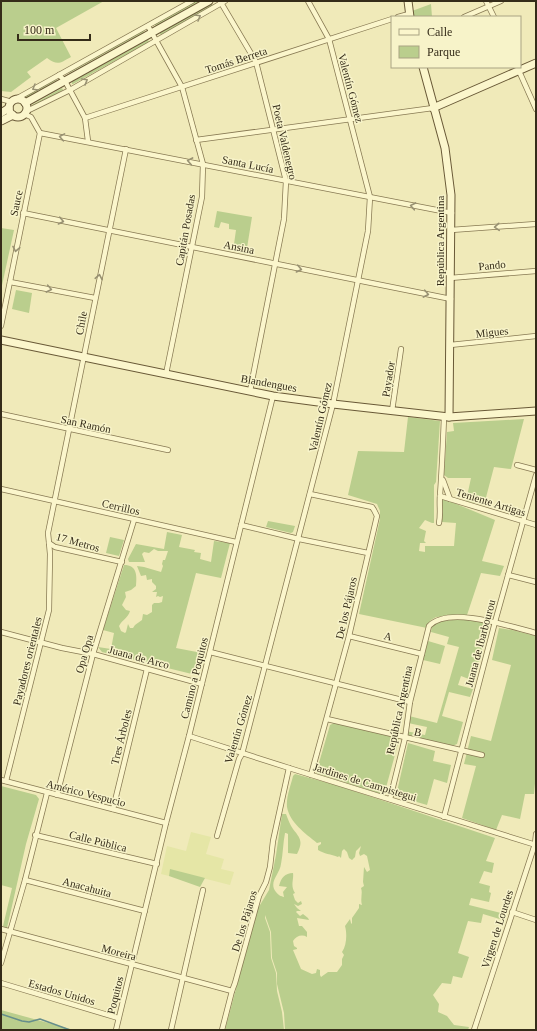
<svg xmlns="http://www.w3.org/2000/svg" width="537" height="1031" font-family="'Times New Roman',serif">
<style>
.farmland{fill:#e5e6a6}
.green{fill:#bace8d}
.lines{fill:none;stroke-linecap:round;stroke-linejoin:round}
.stream{stroke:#668e8b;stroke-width:1.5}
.street-casing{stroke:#877953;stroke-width:6}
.secondary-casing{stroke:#695937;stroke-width:9}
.street{stroke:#fbf6cc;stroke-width:4.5}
.secondary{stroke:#fbf6cc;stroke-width:7}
.oneway{stroke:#989172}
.labels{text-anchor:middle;stroke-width:3;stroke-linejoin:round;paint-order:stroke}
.street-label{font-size:11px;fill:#352c19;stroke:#f7f3c9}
</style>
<rect width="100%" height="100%" fill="#f0eab9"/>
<!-- farmland -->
<polygon class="farmland" points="191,832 211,837 206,854 224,859 221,869 234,872 230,885 171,870 169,876 161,874 167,846 186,851"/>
<!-- green -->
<g class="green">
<path d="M1 1H104L56 28 71 57C60 63 58 66 47 58L27 72 31 77 11 92 1 91Z"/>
<polygon points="195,1 200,1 156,26 155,25 155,24"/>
<polygon points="212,4 213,6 161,35 160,34 160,33"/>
<polygon points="431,4 432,17 413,17 412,11"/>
<polygon points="143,30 144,32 69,73 68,72"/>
<polygon points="148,40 149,42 73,84 72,84 72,82"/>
<polygon points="56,79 57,80 24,99 23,97"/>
<polygon points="62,88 63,90 31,109 32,105"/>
<polygon points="217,211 252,217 246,254 233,251 236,230 229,229 229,224 221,222 219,228 214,227"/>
<polygon points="1,228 14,230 1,290"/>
<polygon points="16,290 32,293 29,313 12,309"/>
<polygon points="408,417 440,421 436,482 434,485 434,523 432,523 425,520 419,528 426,531 424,541 426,543 420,543 419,551 425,552 425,546 454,546 456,523 442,522 442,499 454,503 495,520 482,561 504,566 500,576 481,573 467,615 436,617 431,620 427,628 359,614 380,519 380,511 377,504 348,495 358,451 404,452"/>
<polygon points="524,419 511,469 494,467 484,505 466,501 471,478 448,478 444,475 447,432 454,431 453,423"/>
<polygon points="268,521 295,526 293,532 291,533 266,527"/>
<path d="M167 532 182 535 179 547 195 550 194 552 201 553 200 559 211 562 214 541 230 543 221 578 196 573 176 648 202 653 196 675 102 652 98 647 111 649 114 633 103 630 124 565C137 565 137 575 136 586L131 590 125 592 126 597 122 605 126 610 130 611C128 618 122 620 119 626L121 631 125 633 126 632 128 624 130 628H133L135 625 142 620 143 614 147 615 152 612V605L154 603H159L162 602 163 596 160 597 158 596 156 597 157 592H152L156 589V586L152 582V579L147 580 146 575 141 576 137 566 144 567 161 572 163 566 162 564 163 560H165L168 551H158L154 549 149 553 144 552 142 554 145 562H129L128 559 136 544 164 549Z"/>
<polygon points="110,537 124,540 119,556 106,553"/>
<polygon points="463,619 489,623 474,681 461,676 458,685 473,689 470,697 449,692 442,716 463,722 457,744 452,746 408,736 406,731 425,735 427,727 408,723 409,716 437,723 459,647 447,644 449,637 431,632 432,626 441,621"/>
<polygon points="499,628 512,630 536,636 536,773 534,794 525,794 520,819 502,815 496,830 462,818 476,766 464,764 471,736 491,741 511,665 492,660"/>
<polygon points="428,641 445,646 440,664 423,660"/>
<polygon points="334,723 398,738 399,740 384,795 316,773 330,725"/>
<polygon points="408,743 435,751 433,761 451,765 447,783 434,779 427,805 396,796"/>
<path d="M295 774 336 785 495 838 486 861 494 863 492 873 484 871 479 883 490 886 489 892 491 893 489 902 471 898 469 905 505 914 503 920 483 914 481 923 468 921 458 953 469 957 462 978 453 976 451 984 442 983 433 995 439 1004 438 1012 447 1016 454 1025 469 1027 468 1030H285L284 1013 277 984V973L272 958 271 932 265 915V918L270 932 271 958 276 973 277 991 282 1012 284 1030H225L257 910 269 890 276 855 282 814H286C288 819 290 825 293 829 301 839 303 842 297 854L288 853V834L286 833H285C283 843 283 854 281 864 280 874 268 882 276 892 279 896 281 896 284 897L283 892 287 887 279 886C281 878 285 873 293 873 294 880 290 885 295 893L293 894 295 900 298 903 301 901 302 904 298 906 294 904 297 908 301 911H297L296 912 300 916 303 914 308 918 309 920 297 918 299 926H302L307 932V937C302 934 296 936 293 941L294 946 297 948V949L293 950 301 969 312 974 316 973 317 969 320 970V975L321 977 328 972H337L342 965V959L344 955 342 952C347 945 347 933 345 926L350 919 351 923 352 924V918L359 908V904L362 905C360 899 363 893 361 888L364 886 363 882 364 867 367 872 370 870 367 856 364 854 360 856 359 853 361 846 356 851 355 857 352 860 349 858 347 852 344 849 342 851 341 858 339 856 338 857C331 854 324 854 318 850V846L321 844V842L317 843C305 833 290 823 287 807 286 797 291 785 293 776Z"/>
<polygon points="1,786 36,795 39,799 26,844 7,928 3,926 12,888 1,885"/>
<polygon points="170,869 205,878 200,887 169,876"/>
<polygon points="1,1010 74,1030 1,1030"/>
</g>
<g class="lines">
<!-- stream -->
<polyline class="stream" points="1,1014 22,1021 29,1022 40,1019 70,1030"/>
<!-- street casing -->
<g class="street-casing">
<g id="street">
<polyline points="220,1 256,62 286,181 284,219 250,391"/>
<polyline points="486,1 494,17"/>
<polyline points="398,17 409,14"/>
<polyline points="464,17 501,1"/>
<polyline points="148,26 182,87 203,164 202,197 166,374"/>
<polyline points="519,71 536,109"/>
<polyline points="59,75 65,81 85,118 88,141"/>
<polyline points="1,99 12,102"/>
<polyline points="14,100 192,1"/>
<polyline points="25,112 70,90 225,1"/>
<polyline points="85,118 392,19"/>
<polyline points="40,133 452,213"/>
<polyline points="196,140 433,108"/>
<polyline points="23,213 451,299"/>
<polyline points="451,230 536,224"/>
<polyline points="450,278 536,271"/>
<polyline points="10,282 95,298"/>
<polyline points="1,326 40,133 31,117 24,114"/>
<polyline points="450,345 536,336"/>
<polyline points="392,411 401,349"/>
<polyline points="1,414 168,450"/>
<polyline points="517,465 536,470"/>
<polyline points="443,480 450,499"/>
<polyline points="1,489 236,542"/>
<polyline points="310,494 372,507 374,510 377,516 349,636 311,775"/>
<polyline points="440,496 536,525"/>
<path d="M439 523C441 514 439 505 440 495 442 469 443 443 444 417"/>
<polyline points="241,525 299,539 368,553"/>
<polyline points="122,562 55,547 49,543 48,533 126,149"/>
<polyline points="508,575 536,582"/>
<polyline points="1,632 62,648 93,654 202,684"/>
<polyline points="349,636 422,654"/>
<polyline points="210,652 410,702"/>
<polyline points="327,719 482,755"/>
<polyline points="189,736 289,768 536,845"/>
<polyline points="1,780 166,823"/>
<polyline points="6,781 49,610 50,554 49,543"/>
<polyline points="57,795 93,654 134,520"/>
<path d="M390 799 405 738 410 702 429 626C449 605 511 627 536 633"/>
<polyline points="113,809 147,669"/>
<polyline points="444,817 495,622 536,475"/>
<polyline points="35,835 157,864"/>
<polyline points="217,836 239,759 242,754 333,404 368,231 370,197 329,39 308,1"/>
<polyline points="25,880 145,911"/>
<polyline points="512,912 536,920"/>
<polyline points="1,929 232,991"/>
<polyline points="1,963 25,880 47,793"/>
<polyline points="1,983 118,1018"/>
<polyline points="116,1030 166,823 189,736 273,396"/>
<polyline points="171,1030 203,890"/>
<polyline points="222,1030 232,991 235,983 259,896 266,882 270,867 273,841 289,768"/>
<polyline points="474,1030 535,844 536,834"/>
</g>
</g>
<!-- secondary casing -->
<g class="secondary-casing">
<g id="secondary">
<polyline points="408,1 410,17"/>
<polyline points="423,67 445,148 451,195 449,417"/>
<circle cx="18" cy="108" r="9"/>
<polyline points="25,103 209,1"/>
<polyline points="433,108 536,63"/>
<polyline points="1,113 9,108"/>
<polyline points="1,121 13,115"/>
<polyline points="1,340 273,396 333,404 449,417 536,411"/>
</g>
</g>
<!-- street -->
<use href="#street" class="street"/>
<!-- secondary -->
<use href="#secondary" class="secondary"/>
</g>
<!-- one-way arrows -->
<defs><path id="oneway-chevron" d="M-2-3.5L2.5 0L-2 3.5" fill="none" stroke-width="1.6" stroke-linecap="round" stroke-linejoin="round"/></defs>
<g class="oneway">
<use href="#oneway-chevron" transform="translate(198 17) rotate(-30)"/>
<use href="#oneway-chevron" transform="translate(85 81) rotate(-30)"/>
<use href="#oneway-chevron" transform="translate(35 88) rotate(150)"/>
<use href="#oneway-chevron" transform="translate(62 137) rotate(-170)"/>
<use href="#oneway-chevron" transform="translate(190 161) rotate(-169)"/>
<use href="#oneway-chevron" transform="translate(413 206) rotate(-169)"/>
<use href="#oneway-chevron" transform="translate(61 221) rotate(12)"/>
<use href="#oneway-chevron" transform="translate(497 227) rotate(176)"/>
<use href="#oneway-chevron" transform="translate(16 249) rotate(101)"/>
<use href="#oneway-chevron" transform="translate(299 269) rotate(12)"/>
<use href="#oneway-chevron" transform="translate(99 277) rotate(-79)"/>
<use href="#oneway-chevron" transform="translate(49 289) rotate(11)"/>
<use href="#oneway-chevron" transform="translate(426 294) rotate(11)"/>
</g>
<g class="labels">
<!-- street labels -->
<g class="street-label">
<text transform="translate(236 60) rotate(-18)" y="4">Tomás Berreta</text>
<text transform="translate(351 88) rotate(75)" y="4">Valentín Gómez</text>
<text transform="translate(285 142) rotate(77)" y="4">Poeta Valdenegro</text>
<text transform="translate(248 164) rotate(11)" y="4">Santa Lucía</text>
<text transform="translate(16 203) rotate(-78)" y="4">Sauce</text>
<text transform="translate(185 230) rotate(-80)" y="4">Capitán Posadas</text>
<text transform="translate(440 241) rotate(-90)" y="4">República Argentina</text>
<text transform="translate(239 247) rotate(11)" y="4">Ansina</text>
<text transform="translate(492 265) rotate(-5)" y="4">Pando</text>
<text transform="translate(81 323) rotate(-79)" y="4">Chile</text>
<text transform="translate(492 332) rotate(-6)" y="4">Migues</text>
<text transform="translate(388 379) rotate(-81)" y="4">Payador</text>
<text transform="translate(269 383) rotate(10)" y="4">Blandengues</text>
<text transform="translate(320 417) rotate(-77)" y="4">Valentín Gómez</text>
<text transform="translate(86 424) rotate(12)" y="4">San Ramón</text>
<text transform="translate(491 502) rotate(17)" y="4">Teniente Artigas</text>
<text transform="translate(121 507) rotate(13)" y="4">Cerrillos</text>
<text transform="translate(78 542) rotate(16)" y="4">17 Metros</text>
<text transform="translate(346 608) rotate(-77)" y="4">De los Pájaros</text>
<text transform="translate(388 636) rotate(13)" y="4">A</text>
<text transform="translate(480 643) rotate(-75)" y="4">Juana de Ibarbourou</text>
<text transform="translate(84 654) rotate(-74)" y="4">Opa Opa</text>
<text transform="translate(139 657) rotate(15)" y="4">Juana de Arco</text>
<text transform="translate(27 661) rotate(-76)" y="4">Payadores orientales</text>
<text transform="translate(194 678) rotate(-76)" y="4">Camino a Poquitos</text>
<text transform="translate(399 710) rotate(-78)" y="4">República Argentina</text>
<text transform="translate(238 729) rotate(-73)" y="4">Valentín Gómez</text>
<text transform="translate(418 732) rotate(13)" y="4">B</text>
<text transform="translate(121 737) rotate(-76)" y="4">Tres Árboles</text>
<text transform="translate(365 782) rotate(17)" y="4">Jardines de Campistegui</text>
<text transform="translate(86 793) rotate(14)" y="4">Américo Vespucio</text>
<text transform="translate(98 841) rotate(14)" y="4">Calle Pública</text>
<text transform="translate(87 887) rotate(15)" y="4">Anacahuita</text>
<text transform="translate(244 921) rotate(-73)" y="4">De los Pájaros</text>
<text transform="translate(497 929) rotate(-72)" y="4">Virgen de Lourdes</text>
<text transform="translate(119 952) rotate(15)" y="4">Moreira</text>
<text transform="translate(62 992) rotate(16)" y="4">Estados Unidos</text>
<text transform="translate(115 995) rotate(-76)" y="4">Poquitos</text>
</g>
</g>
<!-- border -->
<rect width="537" height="1031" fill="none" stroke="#352c19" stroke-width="4"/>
<!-- legend -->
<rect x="391" y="16" width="130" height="52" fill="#f7f3c9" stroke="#a9a383"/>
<rect x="399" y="29" width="20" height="6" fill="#fbf6cc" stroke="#a9a383"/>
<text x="427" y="36" font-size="12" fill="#352c19">Calle</text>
<rect x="399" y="46" width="20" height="12" fill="#bace8d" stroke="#a9a383"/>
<text x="427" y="56" font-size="12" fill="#352c19">Parque</text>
<!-- scale -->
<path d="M18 34v6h72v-6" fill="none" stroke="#352c19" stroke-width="2"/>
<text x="24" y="34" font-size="12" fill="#352c19" stroke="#f7f3c9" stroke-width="3" paint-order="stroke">100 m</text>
</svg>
